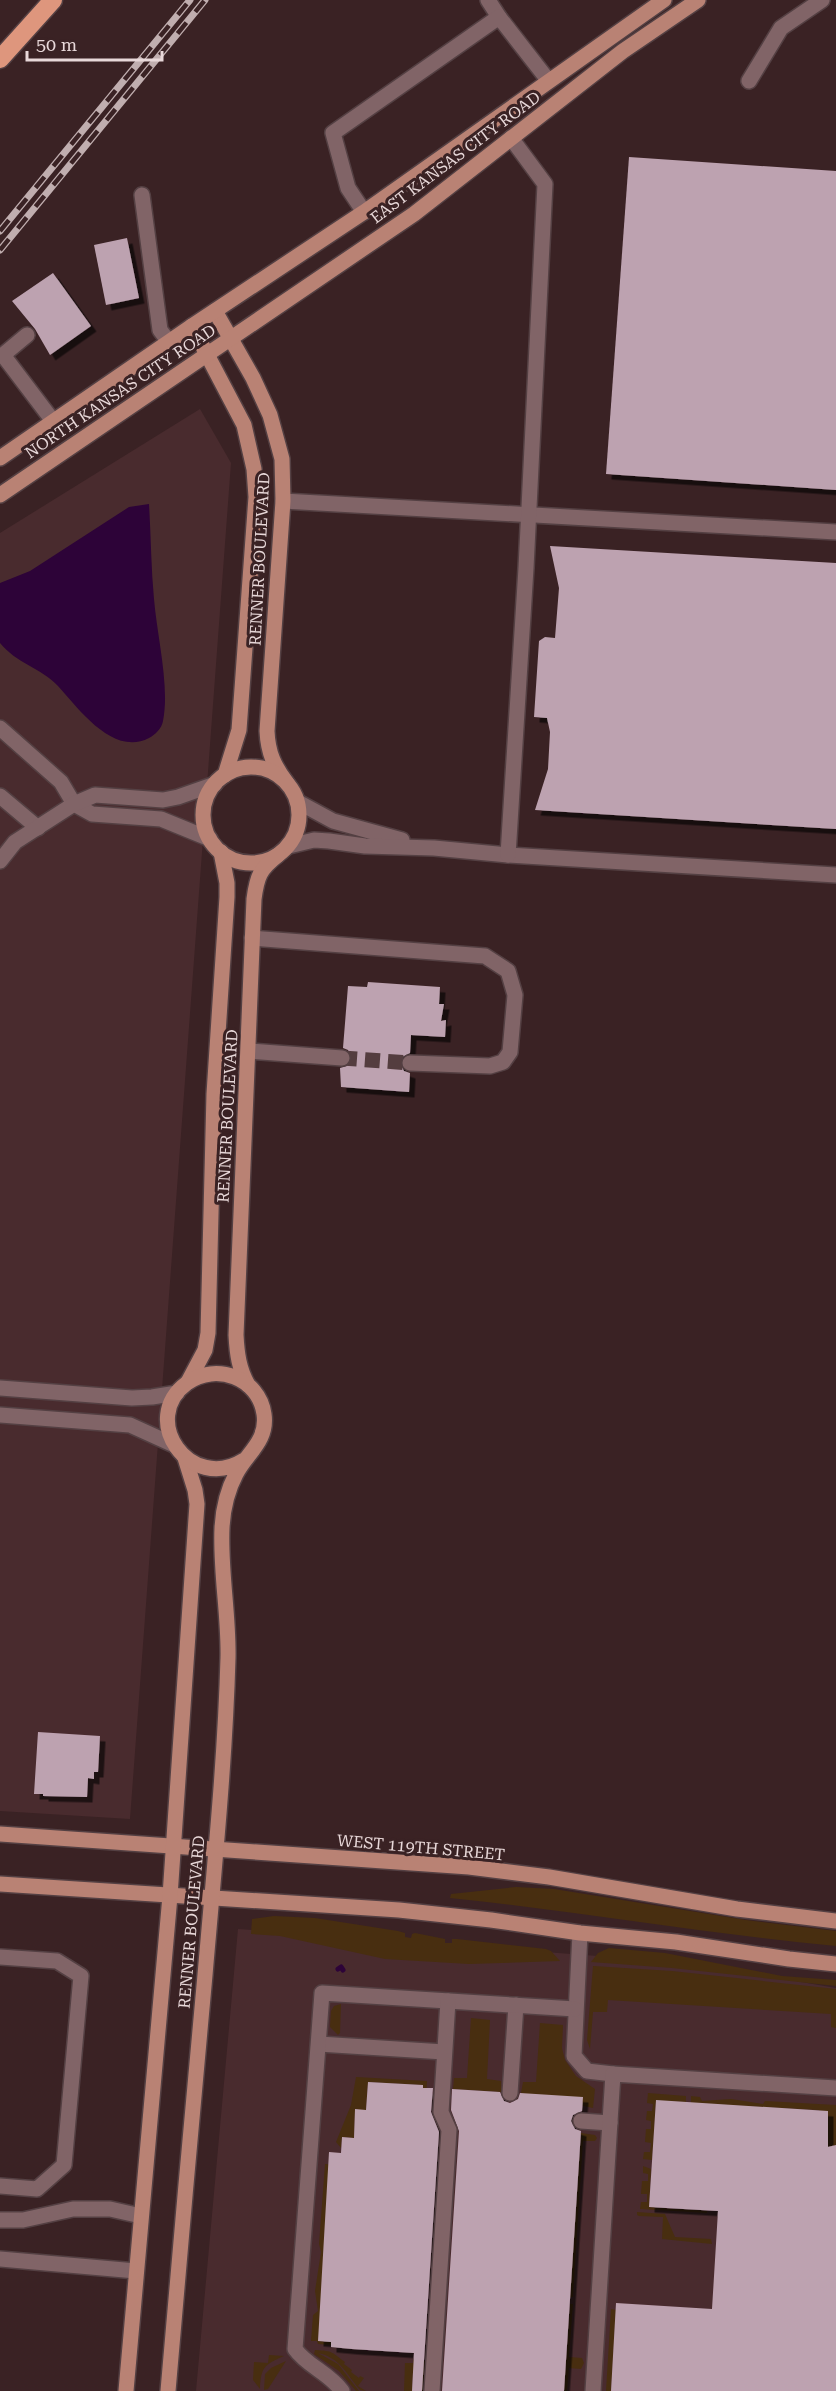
<svg xmlns="http://www.w3.org/2000/svg" width="836" height="2391" font-family="'Roboto Serif',serif">
<style>
.built{fill:#492b2e}
.green{fill:#482e10}
.water{fill:#2d0338}
.lines{fill:none;stroke-linecap:round;stroke-linejoin:round}
.stream{stroke:#2d0338;stroke-width:5}
.building{fill:#bda2b0;filter:url(#shadow)}
.minor-tunnel{stroke:#543d3f;stroke-width:15;stroke-dasharray:15 8;stroke-linecap:butt}
.minor-casing{stroke:#544043;stroke-width:18}
.major-casing{stroke:#544043;stroke-width:18}
.highway-casing{stroke:#544043;stroke-width:21}
.minor{stroke:#816467;stroke-width:15}
.major{stroke:#b98274;stroke-width:15}
.highway{stroke:#de967d;stroke-width:18}
.rail-casing{stroke:#c0aeaf;stroke-width:7}
.rail{stroke:#3a2224;stroke-width:4.5;stroke-dasharray:14;stroke-linecap:butt}
.labels{text-anchor:middle;stroke-width:6;stroke-linejoin:round;paint-order:stroke}
.street-label{font-size:16px;fill:#e8d8d9;stroke:#3a2224}
</style>
<defs>
<filter id="shadow"><feDropShadow dx="5.5" dy="5.5" stdDeviation="0" flood-color="#0009"/></filter>
</defs>
<rect width="100%" height="100%" fill="#3a2224"/>
<!-- built -->
<g class="built">
<polygon points="200,409 231,463 130,1819 0,1811 0,533"/>
<polygon points="238,1929 691,1963 836,1988 836,2391 196,2391"/>
</g>
<!-- green -->
<g class="green">
<path d="M516 1887 554 1889 746 1920 836 1931V1946C707 1934 579 1911 450 1898L451 1894Z"/>
<polygon points="274,1916 315,1918 398,1931 405,1933 405,1937 411,1938 412,1934 415,1933 445,1939 445,1943 452,1943 452,1939 457,1939 546,1949 551,1951 560,1961 469,1964 385,1959 280,1936 251,1934 252,1919"/>
<polygon points="609,1948 665,1953 782,1976 836,1980 836,1986 672,1968 591,1962 598,1953"/>
<polygon points="593,1966 672,1971 836,1989 836,2028 831,2027 831,2014 608,2000 607,2012 593,2012 590,2049 587,2040"/>
<polygon points="341,2004 340,2033 338,2035 330,2027 331,2011 334,2006"/>
<polygon points="471,2018 490,2020 487,2079 501,2081 502,2092 453,2089 454,2078 467,2078"/>
<polygon points="540,2023 563,2025 562,2048 565,2060 576,2076 595,2089 593,2108 521,2093 523,2082 536,2082"/>
<polygon points="356,2077 427,2081 426,2100 422,2100 423,2085 368,2082 366,2110 355,2110 354,2138 342,2137 341,2148 336,2142 351,2105"/>
<polygon points="648,2093 686,2096 686,2102 656,2101 652,2160 643,2159 644,2152 650,2152 651,2143 645,2142 646,2129 651,2129 651,2121 646,2120 647,2111 652,2111 653,2104 647,2103"/>
<polygon points="691,2096 700,2097 702,2101 731,2099 763,2104 765,2101 836,2105 836,2145 815,2179 819,2110 691,2103"/>
<polygon points="581,2133 595,2135 597,2138 595,2141 583,2141 573,2297 570,2297"/>
<polygon points="325,2164 340,2165 318,2341 331,2342 331,2345 318,2344 317,2341 311,2341 313,2315 318,2311 315,2291 321,2252 319,2244"/>
<polygon points="643,2166 651,2169 649,2207 707,2211 707,2213 640,2209 641,2202 647,2202 647,2194 641,2194 642,2181 648,2181 648,2174 643,2173"/>
<polygon points="637,2212 665,2214 675,2237 711,2239 712,2244 662,2239 663,2217 639,2216 637,2215"/>
<polygon points="570,2304 573,2304 569,2357 582,2358 584,2363 581,2369 569,2368 567,2391 564,2391"/>
<polygon points="611,2309 616,2310 611,2391 606,2391"/>
<path d="M315 2350C334 2351 331 2352 345 2362L344 2364 352 2370 351 2372 359 2378 360 2376 364 2378 358 2386 366 2391 360 2390C346 2374 341 2358 318 2353L338 2364 359 2391H356L339 2371 314 2354Z"/>
<path d="M269 2355 284 2356C264 2365 261 2367 260 2389L253 2380 254 2362 268 2363Z"/>
<polygon points="413,2360 425,2361 423,2391 419,2391 413,2370 412,2391 404,2391 405,2363 413,2363"/>
<polygon points="286,2361 268,2389 264,2390 265,2374 271,2368"/>
</g>
<!-- water -->
<path class="water" d="M149 504C151 536 151 568 154 599 157 636 170 686 163 721 162 728 155 735 149 738 113 757 78 708 58 686 41 668 16 663 0 643V583L30 571 129 507Z"/>
<g class="lines">
<!-- stream -->
<polyline class="stream" points="338,1969 341,1967 343,1970"/>
</g>
<!-- building -->
<g class="building">
<polygon points="629,157 836,171 836,490 606,474"/>
<polygon points="127,238 139,298 106,305 94,245"/>
<polygon points="53,273 91,326 50,355 35,329 12,301"/>
<polygon points="550,546 836,563 836,829 535,810 548,769 550,732 547,718 534,717 539,641 545,637 555,638 559,588"/>
<polygon points="368,982 440,987 439,1004 444,1004 441,1021 446,1020 445,1037 411,1035 410,1053 402,1057 400,1063 404,1071 410,1073 409,1092 341,1087 340,1068 347,1066 352,1058 348,1050 343,1048 348,986 367,987"/>
<polygon points="38,1732 100,1736 98,1772 94,1772 94,1779 88,1778 87,1797 43,1796 43,1794 34,1794"/>
<polygon points="368,2082 423,2085 423,2088 433,2088 431,2112 439,2132 422,2391 412,2391 414,2353 352,2349 331,2347 331,2342 318,2341 329,2152 341,2153 342,2137 354,2138 355,2109 366,2110"/>
<polygon points="452,2089 500,2092 504,2101 510,2103 518,2099 520,2093 583,2097 582,2111 573,2115 571,2121 575,2129 581,2131 564,2391 442,2391 459,2131 451,2110"/>
<polygon points="656,2100 828,2111 828,2147 836,2145 836,2391 611,2391 616,2303 712,2309 718,2211 649,2207"/>
</g>
<g class="lines">
<!-- minor-tunnel -->
<polyline class="minor-tunnel" points="342,1058 410,1063"/>
<!-- minor casing -->
<g class="minor-casing">
<g id="minor">
<polyline points="488,0 499,17"/>
<polyline points="749,81 781,28 822,0"/>
<polyline points="142,195 160,330 169,342"/>
<polyline points="364,212 348,188 333,133 499,17 548,80"/>
<polyline points="27,335 3,355 53,421"/>
<polyline points="283,501 836,532"/>
<polyline points="0,728 61,782 74,804 92,814 161,819 210,839"/>
<polyline points="0,796 38,828"/>
<polyline points="298,802 333,821 402,840"/>
<polyline points="289,846 314,840 329,841 365,846 434,848 508,855 836,875"/>
<polyline points="508,855 526,568 545,184 511,138"/>
<polyline points="0,861 15,842 74,804 95,795 163,800 178,797 215,784"/>
<polyline points="252,938 485,956 508,971 515,995 510,1052 503,1062 490,1066 410,1063"/>
<polyline points="249,1051 342,1058"/>
<polyline points="0,1388 132,1398 152,1397 177,1393"/>
<polyline points="0,1415 130,1425 174,1445"/>
<polyline points="580,1933 574,2056 587,2071 613,2074"/>
<polyline points="0,1957 57,1961 81,1976 64,2165 37,2189 0,2186"/>
<polyline points="319,2044 444,2052"/>
<polyline points="510,2093 516,2005"/>
<polyline points="581,2121 610,2123"/>
<polyline points="0,2220 23,2220 73,2209 110,2209 141,2216"/>
<polyline points="0,2259 136,2271"/>
<path d="M342 2391C329 2373 307 2366 295 2349L322 1993 575 2009"/>
<polyline points="432,2391 449,2130 441,2112 448,2001"/>
<polyline points="593,2391 613,2074 836,2088"/>
</g>
</g>
<!-- major casing -->
<g class="major-casing">
<g id="major">
<path d="M215 311 253 378 270 415 282 459 283 501 267 731C268 753 274 766 287 783"/>
<polyline points="192,326 244,425 254,469 256,497 239,730 225,775"/>
<polyline points="0,458 192,326 364,212 664,0"/>
<polyline points="0,495 414,214 623,51 698,0"/>
<circle cx="251" cy="815" r="48"/>
<polyline points="188,1382 205,1350 208,1333 214,1094 227,897 227,883 221,852"/>
<path d="M248 1385C239 1369 237 1354 236 1335L254 899C257 876 260 869 278 855"/>
<polyline points="0,1834 469,1867 549,1877 737,1909 836,1921"/>
<polyline points="0,1884 399,1910 491,1920 580,1933 676,1942 789,1959 836,1964"/>
<polyline points="126,2391 170,1896 197,1504 195,1490 185,1458"/>
<path d="M168 2391C180 2252 192 2114 205 1975 214 1870 225 1764 228 1658 229 1615 220 1571 222 1528 223 1509 227 1491 236 1474 247 1453 268 1441 264 1414 259 1378 216 1362 187 1383 138 1419 190 1494 244 1460"/>
</g>
</g>
<!-- highway casing -->
<g class="highway-casing">
<polyline id="highway" points="0,59 53,0"/>
</g>
<!-- minor -->
<use href="#minor" class="minor"/>
<!-- major -->
<use href="#major" class="major"/>
<!-- highway -->
<use href="#highway" class="highway"/>
<!-- rail casing -->
<g class="rail-casing">
<g id="rail">
<polyline points="0,231 190,0"/>
<polyline points="0,250 205,0"/>
</g>
</g>
<!-- rail -->
<use href="#rail" class="rail"/>
</g>
<g class="labels">
<!-- street labels -->
<g class="street-label">
<text transform="translate(455 157) rotate(-37)" y="6">EAST KANSAS CITY ROAD</text>
<text transform="translate(120 391) rotate(-34)" y="6">NORTH KANSAS CITY ROAD</text>
<text transform="translate(259 559) rotate(-87)" y="6">RENNER BOULEVARD</text>
<text transform="translate(227 1116) rotate(-87)" y="6">RENNER BOULEVARD</text>
<text transform="translate(421 1847) rotate(5)" y="6">WEST 119TH STREET</text>
<text transform="translate(191 1922) rotate(-85)" y="6">RENNER BOULEVARD</text>
</g>
</g>
<!-- scale -->
<path d="M27 51v9h135v-9" fill="none" stroke="#e8d8d9" stroke-width="3"/>
<text x="36" y="51" font-size="18" fill="#e8d8d9" stroke="#3a2224" stroke-width="4.5" paint-order="stroke">50 m</text>
</svg>
